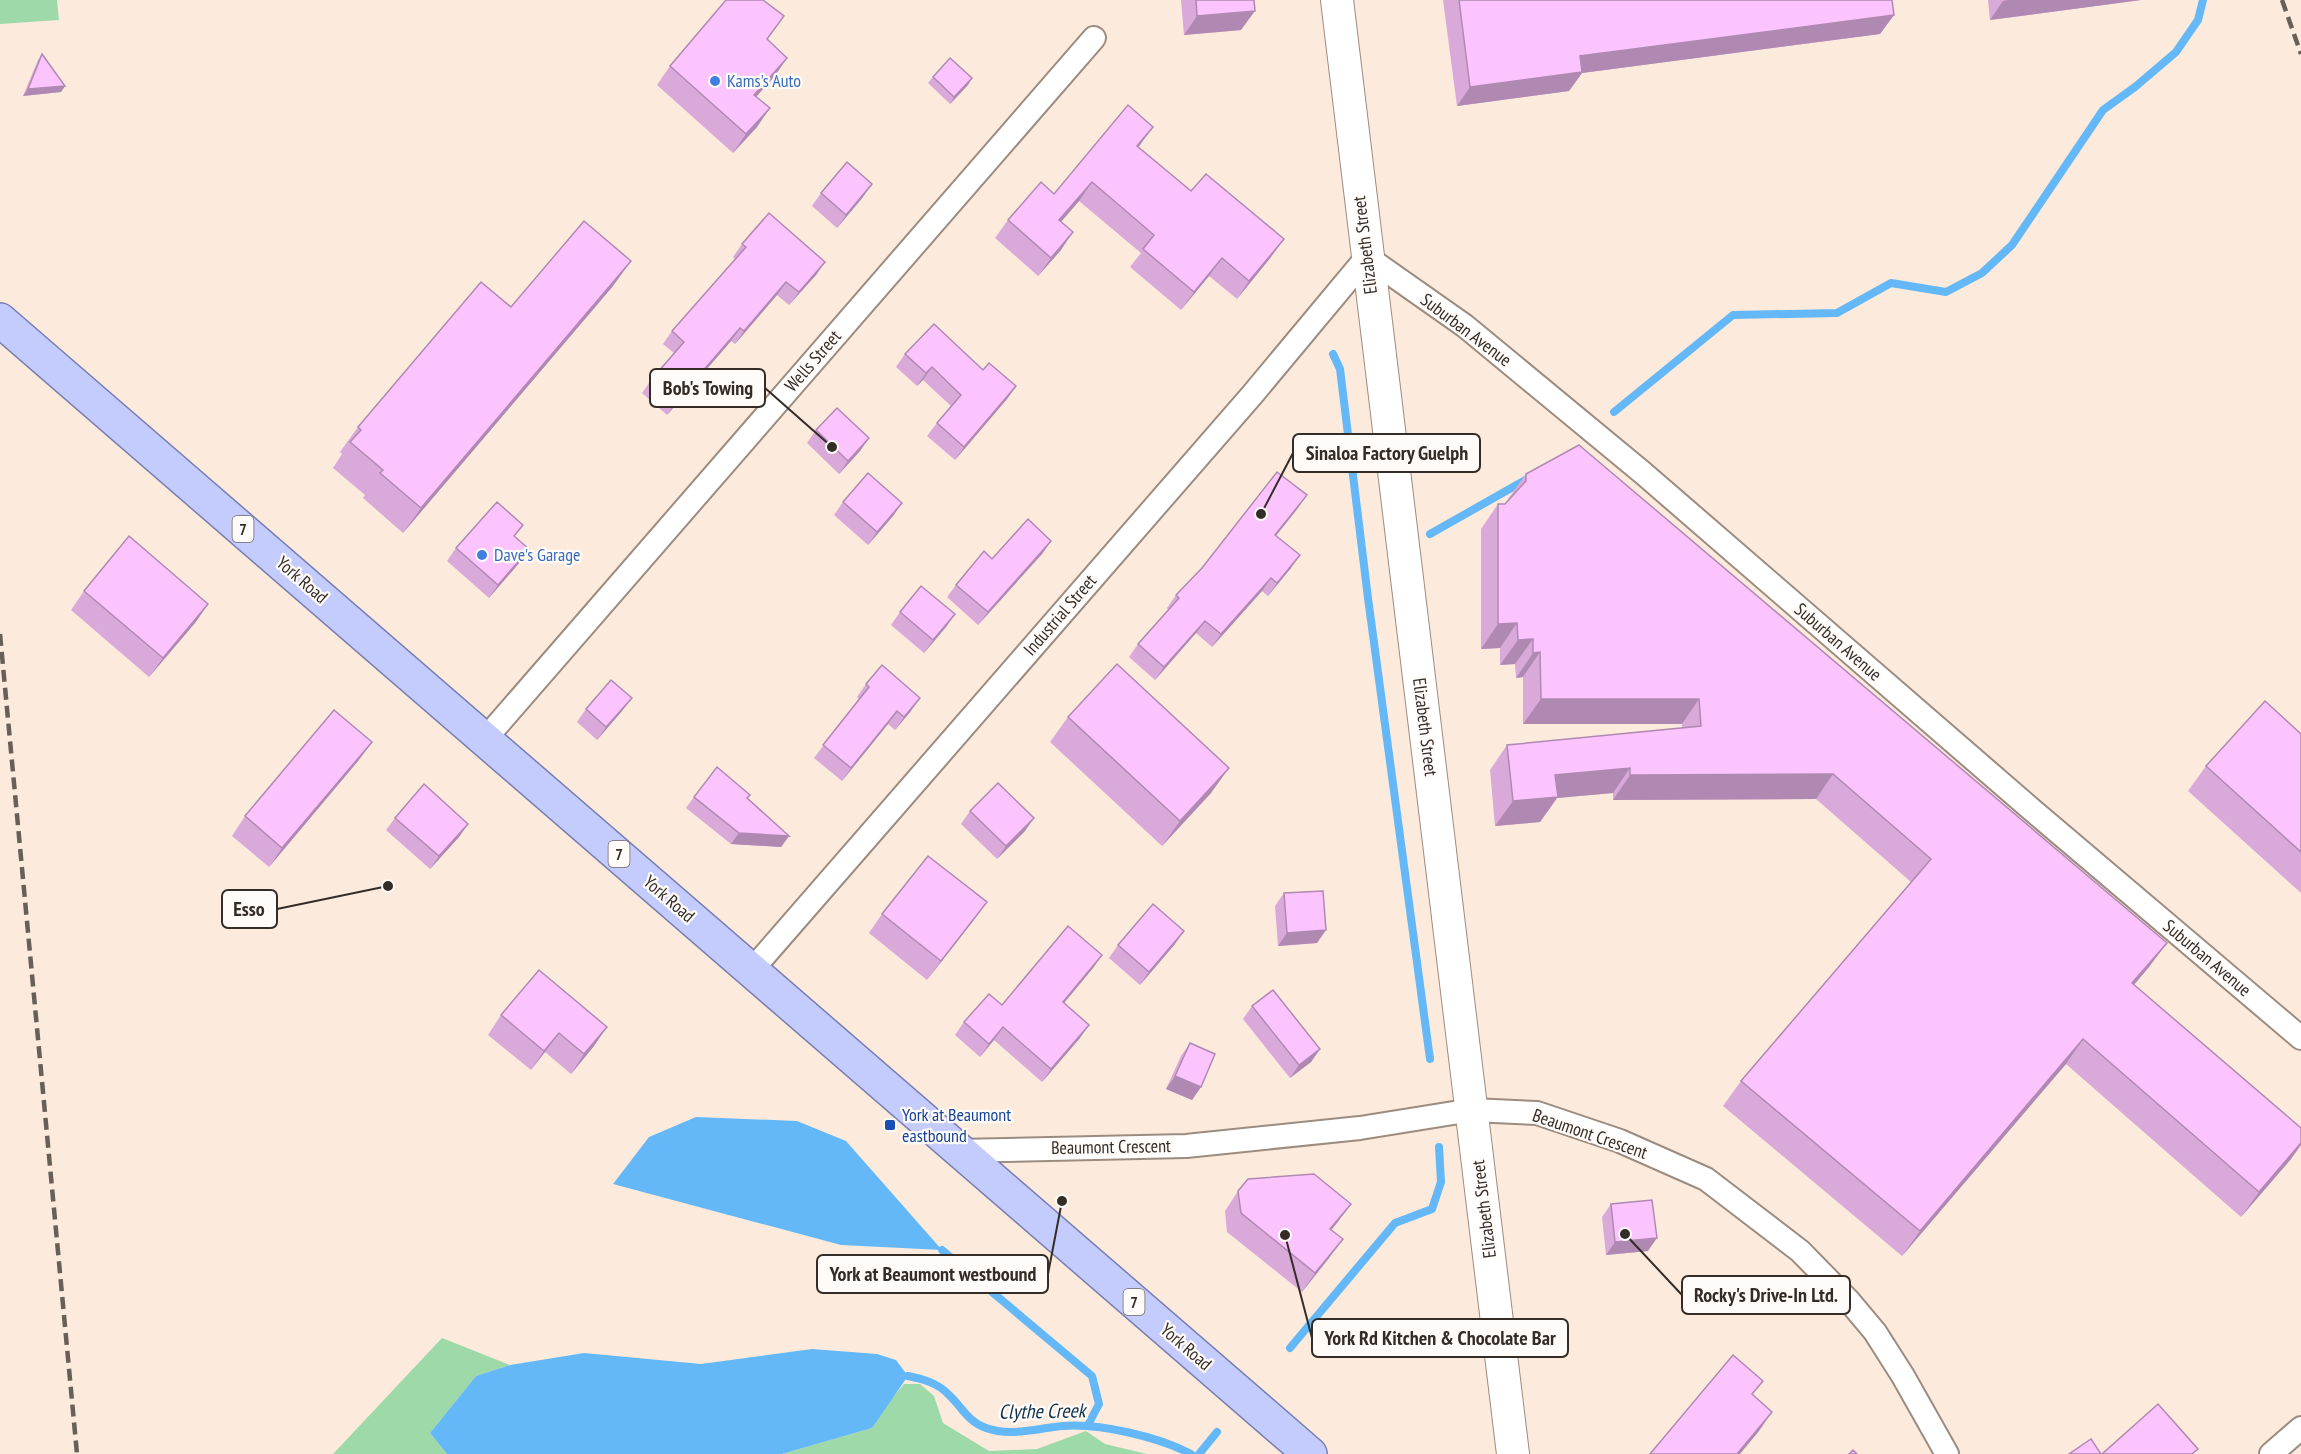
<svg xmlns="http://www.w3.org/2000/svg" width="2301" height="1454" font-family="'PT Sans Narrow',sans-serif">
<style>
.green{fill:#9ed9aa}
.water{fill:#64b8f8}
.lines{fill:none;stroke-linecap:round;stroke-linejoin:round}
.stream{stroke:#64b8f8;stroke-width:8}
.street-casing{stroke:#9c8c7f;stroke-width:26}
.secondary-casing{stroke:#9c8c7f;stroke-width:34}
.primary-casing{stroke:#777db1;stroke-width:36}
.street{stroke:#fff;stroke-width:22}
.secondary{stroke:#fff;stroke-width:32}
.primary{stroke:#c4cbfd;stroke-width:33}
.rail{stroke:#685f57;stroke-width:4.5;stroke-dasharray:12 6;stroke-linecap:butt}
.wall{fill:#d9a9da}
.shaded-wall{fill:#b089b2}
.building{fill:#fcc4fe;stroke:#b089b2;stroke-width:1.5}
.shop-dot{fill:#3f7fe0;stroke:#fffbf8;stroke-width:2}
.transit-dot{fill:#1a4fb4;stroke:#fffbf8;stroke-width:2}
.labels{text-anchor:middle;stroke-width:4.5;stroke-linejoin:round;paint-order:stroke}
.shield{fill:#fffbf8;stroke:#706a66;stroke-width:1.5}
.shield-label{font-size:16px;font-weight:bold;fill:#332c27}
.shop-label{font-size:18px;fill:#366cbe;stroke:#fffbf8;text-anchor:start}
.street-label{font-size:18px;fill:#332c27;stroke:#fffbf8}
.transit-label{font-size:18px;fill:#164399;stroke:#fffbf8;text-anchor:start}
.water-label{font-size:20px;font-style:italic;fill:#10344e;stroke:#fffbf8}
.leader{fill:none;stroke:#332c27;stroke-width:2}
.callout-dot{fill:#332c27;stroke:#fffbf8;stroke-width:2}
.callout{fill:#fffbf8;stroke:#332c27;stroke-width:2}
.callout-label{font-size:20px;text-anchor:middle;font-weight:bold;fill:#332c27}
</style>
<rect width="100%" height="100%" fill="#fcebdd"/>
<!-- green -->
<g class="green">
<polygon points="0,0 57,0 59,20 0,24"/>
<polygon points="442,1338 510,1365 476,1376 430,1433 447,1454 333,1454"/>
<polygon points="904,1384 920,1384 934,1396 943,1423 989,1451 1037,1449 1086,1431 1105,1444 1147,1454 782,1454 872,1428 883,1409"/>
</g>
<!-- water -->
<g class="water">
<polygon points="696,1117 797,1121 846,1141 942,1250 841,1245 613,1184 649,1137"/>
<polygon points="812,1349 877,1354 896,1360 908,1376 872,1428 782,1454 447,1454 430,1433 476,1376 510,1365 584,1353 701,1364"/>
</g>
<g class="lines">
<!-- stream -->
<g class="stream">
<polyline points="1333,354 1340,369 1368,598 1430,1059"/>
<polyline points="1614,412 1733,315 1837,313 1891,283 1946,292 1982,273 2012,245 2103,110 2135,87 2176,52 2198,20 2203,0"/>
<polyline points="1430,534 1529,478"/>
<polyline points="942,1250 1092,1376 1099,1404 1088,1425"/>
<polyline points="1290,1348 1395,1223 1432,1209 1441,1182 1439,1147"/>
<path d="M908 1376C923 1379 938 1383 949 1395 962 1407 967 1421 986 1428 1011 1437 1038 1428 1063 1426 1100 1423 1159 1437 1191 1454"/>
<polyline points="1199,1454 1217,1432"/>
</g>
<!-- street casing -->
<g class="street-casing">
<g id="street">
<polyline points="486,738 1094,38"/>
<polyline points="751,971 1252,395 1367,257 1465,326 1643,473 2031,809 2301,1038"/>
<polyline points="957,1151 1186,1146 1360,1128 1472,1110 1537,1113 1620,1141 1706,1179 1800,1251 1849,1301 1875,1332 1903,1376 1947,1454"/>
<polyline points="2271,1454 2301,1428"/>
</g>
</g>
<!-- secondary casing -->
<g class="secondary-casing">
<polyline id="secondary" points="1337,0 1513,1454"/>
</g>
<!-- primary casing -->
<g class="primary-casing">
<path id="primary" d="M0 320C438 697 873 1077 1310 1454"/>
</g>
<!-- street -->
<use href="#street" class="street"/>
<!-- secondary -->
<use href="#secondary" class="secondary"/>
<!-- primary -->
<use href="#primary" class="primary"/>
<!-- rail -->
<g class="rail">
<polyline points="2282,0 2301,54"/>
<polyline points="0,634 77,1454"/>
</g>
</g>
<!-- wall -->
<g class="wall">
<polygon points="1181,0 1254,0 1241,30 1184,35"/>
<polygon points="1443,0 1892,0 1894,15 1880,34 1582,73 1569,91 1457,106"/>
<polygon points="1988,0 2141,0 1990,20"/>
<polygon points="768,40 787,58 774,77 756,97 757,127 733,153 657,85 670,66"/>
<polygon points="42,54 65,86 61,92 23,96 38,60"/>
<polygon points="933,77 972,78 968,85 950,104 928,83"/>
<polygon points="1139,147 1271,257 1237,299 1209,276 1181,310 1130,267 1141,253 1079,201 1061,222 1061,250 1038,276 995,238 1008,220 1054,194"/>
<polygon points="821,193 863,197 837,228 812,206"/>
<polygon points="742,244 825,262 816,275 789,305 777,295 735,344 731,341 667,415 642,393 651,380 674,353 663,344 672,331 735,259 733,257"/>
<polygon points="613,286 403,533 363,498 365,495 333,468 342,454 340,452 358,427 511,307"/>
<polygon points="905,354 983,370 1016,386 1007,399 955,460 927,436 937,423 951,406 923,380 917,386 896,367"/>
<polygon points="816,430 869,438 860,451 839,474 807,443"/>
<polygon points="1526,474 2149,967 2134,985 2291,1159 2241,1217 2066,1064 1902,1256 1723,1106 1741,1081 1911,882 1816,799 1613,800 1613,793 1557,798 1540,822 1495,826 1490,770 1507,745 1682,728 1682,724 1523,724 1523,677 1516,678 1515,664 1500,665 1500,648 1481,649 1481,529 1498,504 1505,504 1508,500 1508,499"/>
<polygon points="843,502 902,503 893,516 868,545 834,515"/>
<polygon points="1298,508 1276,536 1291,568 1268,596 1262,591 1212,647 1196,633 1155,680 1129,657 1138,644 1168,610 1167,608 1176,595"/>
<polygon points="515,537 529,549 520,562 489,598 447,561 456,548"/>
<polygon points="1051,541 1042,554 978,625 947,597 956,585 992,559"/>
<polygon points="84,591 208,604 195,623 149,677 71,610"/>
<polygon points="900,612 955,614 946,627 924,653 891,625"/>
<polygon points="866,684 911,711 895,730 888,724 842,781 814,758 859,699 857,697"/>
<polygon points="586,709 622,711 597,740 577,722"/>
<polygon points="1068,717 1211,793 1162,846 1050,742"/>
<polygon points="2301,734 2301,893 2188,791 2206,766"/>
<polygon points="372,742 358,761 269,867 232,836 245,816"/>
<polygon points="694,797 789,836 781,847 731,844 686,808"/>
<polygon points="970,811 1025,831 997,859 961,824"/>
<polygon points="395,818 468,824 459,837 430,869 386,830"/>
<polygon points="1284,893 1326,930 1317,943 1278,946 1275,906"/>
<polygon points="987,902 973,921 927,980 869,933 882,914"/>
<polygon points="1175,944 1140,985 1109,958 1118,945"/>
<polygon points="1102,955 1093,968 1064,1003 1080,1038 1042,1082 994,1040 980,1057 955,1035 964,1022 1002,1005"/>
<polygon points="539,970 594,1046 571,1074 545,1052 531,1070 488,1035 501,1015"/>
<polygon points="1252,1006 1320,1049 1311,1062 1290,1078 1243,1019"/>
<polygon points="1190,1043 1201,1087 1192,1100 1166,1089 1181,1056"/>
<polygon points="1238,1191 1351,1204 1331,1230 1329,1258 1302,1292 1227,1232 1225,1211"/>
<polygon points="1611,1204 1648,1251 1606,1255 1602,1217"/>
</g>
<!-- shaded-wall -->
<g class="shaded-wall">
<polygon points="2008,0 2141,0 1990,20 2003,1"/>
<polygon points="1255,11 1241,30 1184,35 1197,16"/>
<polygon points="1894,15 1880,34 1582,73 1569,91 1457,106 1470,87 1580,56"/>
<polygon points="787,58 774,77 740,114 754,95"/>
<polygon points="972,78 968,85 950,104 954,97"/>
<polygon points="65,86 61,92 23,96 28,89"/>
<polygon points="770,108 757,127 733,153 746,134"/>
<polygon points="1153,127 1140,145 1125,164 1137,146"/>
<polygon points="1092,182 1079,201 1047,238 1059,220"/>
<polygon points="872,184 863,197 837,228 846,215"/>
<polygon points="1073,232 1061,250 1038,276 1051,258"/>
<polygon points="1284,239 1271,257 1237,299 1249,281"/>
<polygon points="1222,258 1209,276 1181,310 1194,292"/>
<polygon points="631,261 613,286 403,533 421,508"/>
<polygon points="825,262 816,275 789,305 799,292"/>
<polygon points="786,282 777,295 735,344 744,331"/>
<polygon points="740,328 731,341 667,415 676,402"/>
<polygon points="932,367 923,380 917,386 926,373"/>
<polygon points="1016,386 1007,399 955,460 964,447"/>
<polygon points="869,438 860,451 839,474 848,461"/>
<polygon points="1307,495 1298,508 1266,548 1275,535"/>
<polygon points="902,503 893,516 868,545 877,532"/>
<polygon points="1051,541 1042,554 978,625 988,612"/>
<polygon points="529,549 520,562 489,598 498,585"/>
<polygon points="1300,555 1291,568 1268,596 1277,583"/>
<polygon points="1271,578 1262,591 1212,647 1221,634"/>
<polygon points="208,604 195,623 149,677 163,658"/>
<polygon points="955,614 946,627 924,653 933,640"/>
<polygon points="1205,621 1196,633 1155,680 1164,667"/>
<polygon points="1517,623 1500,648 1481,649 1498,624"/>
<polygon points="1533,639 1515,664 1500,665 1518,640"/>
<polygon points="1540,652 1523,677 1516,678 1533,653"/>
<polygon points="632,698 622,711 597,740 606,727"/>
<polygon points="920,698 911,711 895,730 904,717"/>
<polygon points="1541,699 1699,699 1682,724 1523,724"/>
<polygon points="897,711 888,724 842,781 851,768"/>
<polygon points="372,742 358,761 269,867 282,848"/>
<polygon points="1229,768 1211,793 1162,846 1180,821"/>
<polygon points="1630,768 1613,793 1557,798 1540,822 1495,826 1513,801 1555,775"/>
<polygon points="1833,774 1816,799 1613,800 1630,775"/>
<polygon points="1034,818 1025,831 997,859 1006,846"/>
<polygon points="468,824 459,837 430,869 439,856"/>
<polygon points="739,833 789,836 781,847 731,844"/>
<polygon points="987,902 973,921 927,980 941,961"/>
<polygon points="1326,930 1317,943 1278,946 1287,933"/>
<polygon points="1184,931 1175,944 1140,985 1149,972"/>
<polygon points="2167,943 2149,967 2114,1008 2132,983"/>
<polygon points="1102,955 1093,968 1054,1015 1063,1002"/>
<polygon points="1089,1025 1080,1038 1042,1082 1051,1069"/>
<polygon points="607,1027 594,1046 571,1074 584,1054"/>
<polygon points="1003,1027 994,1040 980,1057 989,1044"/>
<polygon points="559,1033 545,1052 531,1070 544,1051"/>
<polygon points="2083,1039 2066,1064 1902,1256 1920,1231"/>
<polygon points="1320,1049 1311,1062 1290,1078 1299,1065"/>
<polygon points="1175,1076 1201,1087 1192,1100 1166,1089"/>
<polygon points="2301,1143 2301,1145 2291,1159 2241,1217 2259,1192"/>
<polygon points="1351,1204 1337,1223 1317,1248 1330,1229"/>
<polygon points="1657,1238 1648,1251 1606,1255 1615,1242"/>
<polygon points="1343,1239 1329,1258 1302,1292 1315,1273"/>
<polygon points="1772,1412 1759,1431 1740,1454 1737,1454"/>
</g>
<!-- building -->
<g class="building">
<polygon points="726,0 763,0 784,16 767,39 787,58 754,95 770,108 746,134 670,66"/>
<polygon points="1196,0 1254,0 1255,11 1197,16"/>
<polygon points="1459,0 1892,0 1894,15 1580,56 1582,72 1470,87"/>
<polygon points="42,54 65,86 28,89"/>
<polygon points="950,58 972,78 954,97 933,77"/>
<polygon points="1128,105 1153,127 1137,146 1191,191 1206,174 1284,239 1249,281 1222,258 1194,292 1143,249 1154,235 1092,182 1059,220 1073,232 1051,258 1008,220 1041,182 1054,194"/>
<polygon points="847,162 872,184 846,215 821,193"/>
<polygon points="769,213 825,262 799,292 786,282 744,331 740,328 676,402 651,380 684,342 672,331 746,247 742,244"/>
<polygon points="584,221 631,261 421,508 380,473 383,470 350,442 361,430 358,427 481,282 511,307"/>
<polygon points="934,324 983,370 989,363 1016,386 964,447 937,423 961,395 932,367 926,373 905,354"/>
<polygon points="837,408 869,438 848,461 816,430"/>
<polygon points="1579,445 2167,943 2132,983 2301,1128 2301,1143 2259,1192 2083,1039 1920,1231 1741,1081 1931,859 1833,774 1630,775 1630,768 1555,775 1558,797 1513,801 1507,745 1701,726 1699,699 1541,699 1540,652 1533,653 1533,639 1518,640 1517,623 1498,624 1498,504 1505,504 1526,481 1526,474"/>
<polygon points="1277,472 1307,495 1275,535 1300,555 1277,583 1271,578 1221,634 1205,621 1164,667 1138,644 1179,598 1176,595 1202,568"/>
<polygon points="868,473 902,503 877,532 843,502"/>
<polygon points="497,502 523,525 514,536 529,549 498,585 456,548"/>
<polygon points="1028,519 1051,541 988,612 956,585 984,551 992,559"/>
<polygon points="129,536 208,604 163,658 84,591"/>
<polygon points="921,586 955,614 933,640 900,612"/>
<polygon points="1117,664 1229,768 1180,821 1068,717"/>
<polygon points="882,665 920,698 904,717 897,711 851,768 823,745 869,687 866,684"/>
<polygon points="611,680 632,698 606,727 586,709"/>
<polygon points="2265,701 2301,734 2301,852 2206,766"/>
<polygon points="334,710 372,742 282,848 245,816"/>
<polygon points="717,767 750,795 747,798 789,836 739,833 694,797"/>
<polygon points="998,783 1034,818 1006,846 970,811"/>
<polygon points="424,784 468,824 439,856 395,818"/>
<polygon points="928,856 987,902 941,961 882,914"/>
<polygon points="1323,891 1326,930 1287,933 1284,893"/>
<polygon points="1153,904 1184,931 1149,972 1118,945"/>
<polygon points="1068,926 1102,955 1063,1002 1089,1025 1051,1069 1003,1027 989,1044 964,1022 989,994 1002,1005"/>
<polygon points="539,970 607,1027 584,1054 559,1033 544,1051 501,1015"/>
<polygon points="1273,990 1320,1049 1299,1065 1252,1006"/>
<polygon points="1190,1043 1215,1054 1201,1087 1175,1076"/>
<polygon points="1314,1174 1351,1204 1330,1229 1343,1239 1315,1273 1241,1213 1238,1191 1248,1179"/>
<polygon points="1652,1200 1657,1238 1615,1242 1611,1204"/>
<polygon points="1733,1355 1763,1381 1752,1394 1772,1412 1737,1454 1650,1454"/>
<polygon points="2158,1404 2198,1449 2192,1454 2102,1454"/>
<polygon points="2091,1439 2101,1454 2069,1454"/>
<polygon points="1853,1450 1857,1454 1849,1454"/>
</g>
<!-- markers -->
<g class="shop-dot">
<circle cx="715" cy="81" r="6"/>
<circle cx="482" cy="555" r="6"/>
</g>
<rect class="transit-dot" x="884" y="1119" width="12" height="12" rx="3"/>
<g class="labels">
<!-- shield labels -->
<g class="shield">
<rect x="232.5" y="516" width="21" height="26" rx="4.5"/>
<rect x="608.5" y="841" width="21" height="26" rx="4.5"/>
<rect x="1123.5" y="1289" width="21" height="26" rx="4.5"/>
</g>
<g class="shield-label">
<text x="243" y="535">7</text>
<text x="619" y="860">7</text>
<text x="1134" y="1308">7</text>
</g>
<!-- shop labels -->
<g class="shop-label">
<text x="727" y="87">Kams's Auto</text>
<text x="494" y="561">Dave's Garage</text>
</g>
<!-- street labels -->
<g class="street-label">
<text transform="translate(1365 245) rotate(-97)" y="6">Elizabeth Street</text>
<text transform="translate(1466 330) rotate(37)" y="6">Suburban Avenue</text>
<text transform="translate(813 361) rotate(-49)" y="6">Wells Street</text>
<text transform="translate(302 580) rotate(41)" y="6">York Road</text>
<text transform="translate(1060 615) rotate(-49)" y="6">Industrial Street</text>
<text transform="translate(1838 642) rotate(41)" y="6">Suburban Avenue</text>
<text transform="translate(1425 727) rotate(83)" y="6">Elizabeth Street</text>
<text transform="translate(669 899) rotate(41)" y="6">York Road</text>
<text transform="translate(2207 958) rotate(40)" y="6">Suburban Avenue</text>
<text transform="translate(1590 1134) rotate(19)" y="6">Beaumont Crescent</text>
<text transform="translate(1111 1147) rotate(-1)" y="6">Beaumont Crescent</text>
<text transform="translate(1484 1209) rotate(-97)" y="6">Elizabeth Street</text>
<text transform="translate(1186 1347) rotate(41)" y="6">York Road</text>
</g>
<!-- transit labels -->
<g class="transit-label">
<text x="902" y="1121">York at Beaumont<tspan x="902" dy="21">eastbound</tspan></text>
</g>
<!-- water labels -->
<g class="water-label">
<text transform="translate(1042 1411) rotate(-1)" y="7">Clythe Creek</text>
</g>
</g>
<!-- callouts -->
<path class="leader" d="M832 447L765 388M1261 514L1293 453M388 886L277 909M1062 1201L1048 1274M1625 1234L1682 1295M1285 1235L1312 1338"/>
<g class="callout-dot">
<circle cx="832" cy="447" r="6"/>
<circle cx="1261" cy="514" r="6"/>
<circle cx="388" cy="886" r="6"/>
<circle cx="1062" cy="1201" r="6"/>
<circle cx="1625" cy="1234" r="6"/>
<circle cx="1285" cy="1235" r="6"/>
</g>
<g class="callout">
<rect x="650" y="369" width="115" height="38" rx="6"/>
<rect x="1293" y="434" width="187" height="38" rx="6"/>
<rect x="222" y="890" width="55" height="38" rx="6"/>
<rect x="817" y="1255" width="231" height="38" rx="6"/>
<rect x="1682" y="1276" width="168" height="38" rx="6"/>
<rect x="1312" y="1319" width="256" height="38" rx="6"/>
</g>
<g class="callout-label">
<text x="708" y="395">Bob's Towing</text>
<text x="1387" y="460">Sinaloa Factory Guelph</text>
<text x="249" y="916">Esso</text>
<text x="933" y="1281">York at Beaumont westbound</text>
<text x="1766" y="1302">Rocky's Drive-In Ltd.</text>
<text x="1440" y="1345">York Rd Kitchen &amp; Chocolate Bar</text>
</g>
</svg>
